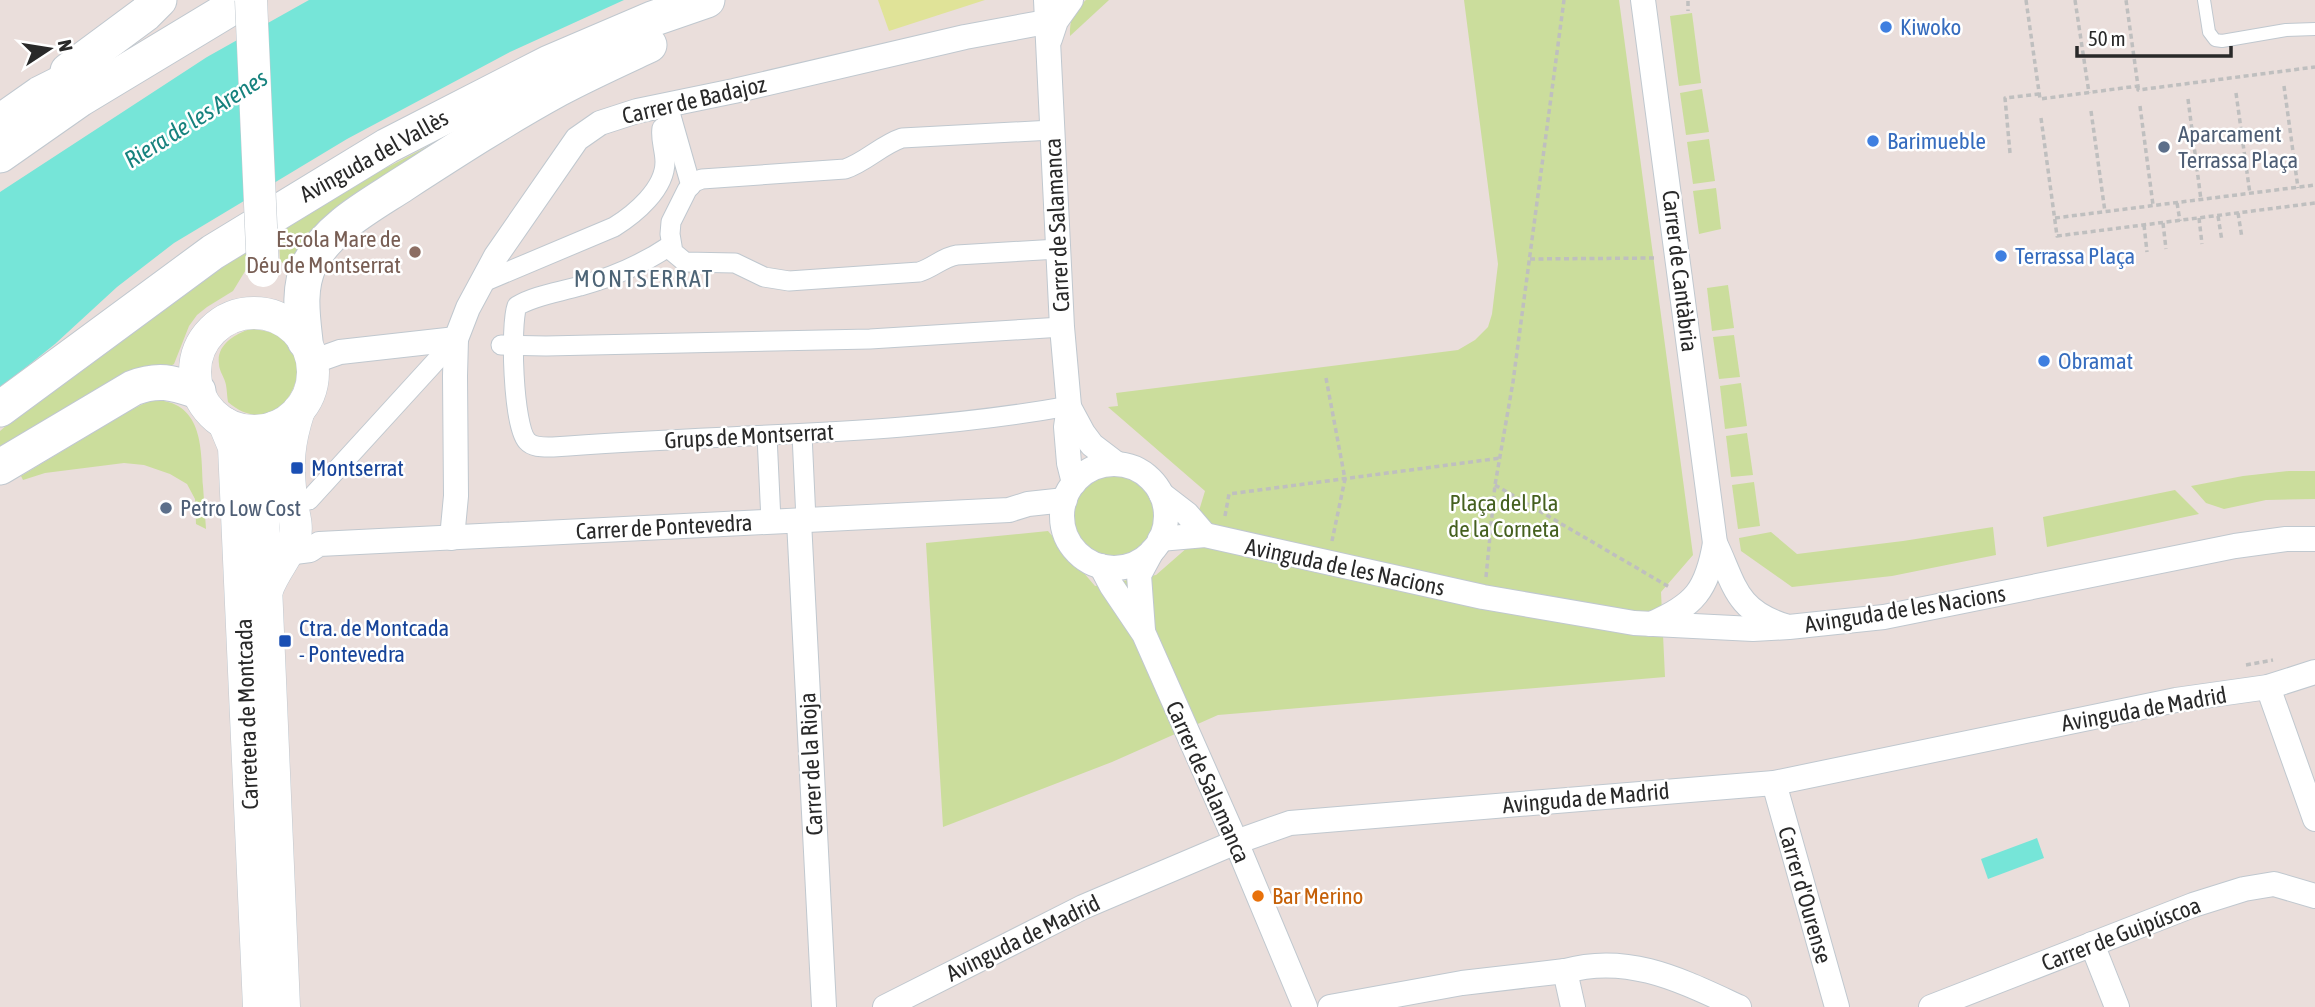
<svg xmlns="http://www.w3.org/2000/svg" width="2315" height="1007" font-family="'Asap Condensed',sans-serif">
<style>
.green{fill:#cbdd9c}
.pitch{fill:#e0e398}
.water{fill:#76e5d8}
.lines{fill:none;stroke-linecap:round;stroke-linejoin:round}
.service-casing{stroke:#c0c8cf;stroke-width:14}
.pedestrian-casing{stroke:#c0c8cf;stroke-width:21}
.minor-casing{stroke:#c0c8cf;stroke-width:26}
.tertiary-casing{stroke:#c0c8cf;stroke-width:33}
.secondary-casing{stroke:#c0c8cf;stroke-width:37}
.path{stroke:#bfbfbf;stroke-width:3.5;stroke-dasharray:5 3.5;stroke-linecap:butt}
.service{stroke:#fff;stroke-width:12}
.pedestrian{stroke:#fff;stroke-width:19}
.minor{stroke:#fff;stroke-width:24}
.tertiary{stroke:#fff;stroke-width:32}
.secondary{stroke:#fff;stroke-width:35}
.tertiary-bridge-casing{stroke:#c0c8cf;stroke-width:33;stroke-linecap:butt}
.tertiary-bridge{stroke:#fff;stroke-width:32}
.shop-dot{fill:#3f7fe0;stroke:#fff;stroke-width:2.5}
.service-dot{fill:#5c6f8a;stroke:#fff;stroke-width:2.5}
.education-dot{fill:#8d6e63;stroke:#fff;stroke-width:2.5}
.transit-dot{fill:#1a4fb4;stroke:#fff;stroke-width:2.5}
.food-dot{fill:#e8710a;stroke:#fff;stroke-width:2.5}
.labels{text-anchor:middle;stroke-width:5;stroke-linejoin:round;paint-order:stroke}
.shop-label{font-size:23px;fill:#366cbe;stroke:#fff;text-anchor:start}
.street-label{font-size:23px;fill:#292929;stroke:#fff}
.service-label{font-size:23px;fill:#4e5e75;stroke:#fff;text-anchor:start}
.education-label{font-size:23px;fill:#785e54;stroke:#fff;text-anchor:end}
.transit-label{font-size:23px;fill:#164399;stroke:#fff;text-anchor:start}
.park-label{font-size:23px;fill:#45601f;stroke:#fff}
.food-label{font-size:23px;fill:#c56008;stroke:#fff;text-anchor:start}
.water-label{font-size:24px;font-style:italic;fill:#16827e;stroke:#fff}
.neighbourhood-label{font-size:24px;letter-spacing:2px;fill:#4d6476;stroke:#fff}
</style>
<rect width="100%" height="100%" fill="#eadedb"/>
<!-- green -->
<g class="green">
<path d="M1086 0H1109L1070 36C1069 20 1074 10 1086 0Z"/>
<polygon points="1464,0 1619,0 1693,555 1661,592 1665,677 1218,715 1112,762 943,827 926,543 1048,531 1095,586 1156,575 1188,547 1205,491 1108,407 1118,406 1116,393 1458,350 1475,340 1488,327 1492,314 1498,264"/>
<polygon points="1692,13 1701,83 1679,86 1670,16"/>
<polygon points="1702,89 1709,132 1686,135 1680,93"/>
<polygon points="495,111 294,271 280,261 279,235 297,219 346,189"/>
<polygon points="1709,139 1715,181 1693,184 1687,142"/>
<polygon points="1716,188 1721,229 1699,234 1693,191"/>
<polygon points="252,248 247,268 233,291 207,307 197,315 189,326 174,364 0,459 0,431 41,396 209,274"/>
<polygon points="1728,285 1734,328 1712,331 1707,288"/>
<path d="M250 329C338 332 287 454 228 402 227 396 227 391 226 385 225 378 219 371 219 364 216 345 235 334 250 329Z"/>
<polygon points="1734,335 1740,377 1719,379 1713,337"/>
<polygon points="1741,383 1747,426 1725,429 1720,386"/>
<path d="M157 400C204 404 201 450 203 486 204 500 205 515 206 529L196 524 195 499 187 484 170 474 144 465 124 463 45 473 23 480 21 476 129 411 147 402Z"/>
<polygon points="1747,433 1753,475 1731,477 1726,436"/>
<polygon points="2289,471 2315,471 2315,499 2266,500 2224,509 2206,503 2191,486 2243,476"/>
<circle cx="1115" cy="517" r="42"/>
<polygon points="1754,482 1760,526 1738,529 1732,485"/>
<polygon points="2175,490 2199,514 2047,547 2043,517"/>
<polygon points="1993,527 1996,555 1892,576 1792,587 1741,551 1739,538 1771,532 1797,554 1903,541"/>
</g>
<!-- pitch -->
<polygon class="pitch" points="878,0 985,0 889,31"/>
<!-- water -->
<g class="water">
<polygon points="309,0 624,0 510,52 347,139 174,243 117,287 55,344 0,388 0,192 207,57"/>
<polygon points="2037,838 2044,858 1988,879 1981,859"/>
</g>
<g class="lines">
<!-- service casing -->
<g class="service-casing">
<polyline id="service" points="2204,0 2209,32 2215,40 2222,41 2286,30 2315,29"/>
</g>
<!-- pedestrian casing -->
<g class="pedestrian-casing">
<g id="pedestrian">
<polyline points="669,109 691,186"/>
<path d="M1052 130 902 138C881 145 866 162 845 169L702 179 694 182 687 190 671 222 670 234 673 252 685 262 735 263 764 277 789 281 919 272C933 268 943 257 957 255L1058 249"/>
<path d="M671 245C643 264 613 277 580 286 560 292 535 295 517 306 510 325 513 426 527 441 533 448 544 447 553 447 725 433 898 437 1069 406"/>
<path d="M481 283 614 227C635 214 665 189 665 162 665 150 660 139 662 128L672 121"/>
<polyline points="501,345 546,346 870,339 1062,327"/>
<polyline points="802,434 806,520"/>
<polyline points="767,436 771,521"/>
<polyline points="309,500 456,339"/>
</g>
</g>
<!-- minor casing -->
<g class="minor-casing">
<g id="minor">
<polyline points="1046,0 1062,327 1069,406 1066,427 1069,463 1074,483"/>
<path d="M1643 0 1715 543C1735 585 1735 610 1785 626"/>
<polyline points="1050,39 1056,21 1071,0"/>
<polyline points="312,362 340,352 456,339"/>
<polyline points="1069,407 1083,433 1092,445 1117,464"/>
<circle cx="1114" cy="516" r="52"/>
<polyline points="1161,494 1187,514 1205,535"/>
<polyline points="799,521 824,1007"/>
<polyline points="452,538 456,496 455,376 456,339 468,308 496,256 577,139 600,123 637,111 734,91 965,37 1046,22"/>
<polyline points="1160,539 1205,535 1483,597 1634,623 1753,629 1789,627 1884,617 2235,546 2286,539 2315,539"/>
<polyline points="287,553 310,550 319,544 1009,510 1028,504 1065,500"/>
<polyline points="1101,566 1111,585 1144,634 1236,842 1305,1007"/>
<path d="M1651 624C1695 605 1707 590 1715 543"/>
<polyline points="1143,630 1139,575 1152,551"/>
<polyline points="2268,687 2315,819"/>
<polyline points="1774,783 1837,1007"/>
<polyline points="2092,944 2117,1007"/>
<polyline points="1565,971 1573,1007"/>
<polyline points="885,1007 1083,907 1236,842 1290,823 1774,783 2176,700 2268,687 2315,672"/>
<path d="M1330 1007 1462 983 1565 971C1629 953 1682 981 1739 1007"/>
<polyline points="1931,1007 2193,905 2244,889 2274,884 2315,896"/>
</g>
</g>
<!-- tertiary casing -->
<g class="tertiary-casing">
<g id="tertiary">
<circle cx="254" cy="372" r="59"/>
<polyline points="224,423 234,447 259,1007"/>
<polyline points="275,427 262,453 261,469 284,1007"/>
<path d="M267 590C274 570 289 555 295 536 298 524 292 510 291 498 287 463 288 444 299 410"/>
</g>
</g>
<!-- secondary casing -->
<g class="secondary-casing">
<g id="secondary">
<polyline points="68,71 145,14 159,0"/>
<polyline points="0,122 40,94 96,66"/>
<polyline points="0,155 80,99 244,0"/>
<path d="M305 341C302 315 298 287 310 263 329 227 371 205 403 184 454 151 505 118 558 89 588 73 619 59 649 45"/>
<polyline points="0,409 213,252 387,146 549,63 652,19 707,0"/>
<path d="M0 467 133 388C159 378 173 383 198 391"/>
</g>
</g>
<!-- path -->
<g class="path">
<polyline points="2026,0 2040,99 2138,86 2126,0"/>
<polyline points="2075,0 2089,93"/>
<polyline points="1688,1 1688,11"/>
<polyline points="2138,86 2138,90 2315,67"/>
<polyline points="2284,86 2298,188"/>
<polyline points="2236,93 2250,194"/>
<polyline points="2188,99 2201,200"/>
<polyline points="2140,106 2153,205"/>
<polyline points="2091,111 2105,212"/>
<polyline points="2041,118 2057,236 2315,203"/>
<polyline points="2010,153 2005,98 2039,94"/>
<polyline points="2177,203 2180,221"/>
<polyline points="2238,213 2242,238"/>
<polyline points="2218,216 2222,241"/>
<polyline points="2055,218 2315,185"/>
<polyline points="2199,218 2202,244"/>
<polyline points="2163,223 2166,249"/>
<polyline points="2144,225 2147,252"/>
<polyline points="1530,259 1654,258"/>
<polyline points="1326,378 1345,479 1332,541"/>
<polyline points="1495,485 1671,588"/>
<polyline points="1225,516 1229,494 1501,458"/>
<polyline points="1486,577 1495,485 1513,382 1564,0"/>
<polyline points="2246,665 2273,660"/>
</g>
<!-- service -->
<use href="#service" class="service"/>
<!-- pedestrian -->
<use href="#pedestrian" class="pedestrian"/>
<!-- minor -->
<use href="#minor" class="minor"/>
<!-- tertiary -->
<use href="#tertiary" class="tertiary"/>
<!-- secondary -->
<use href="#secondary" class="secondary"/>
<!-- tertiary-bridge casing -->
<g class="tertiary-bridge-casing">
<polyline id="tertiary-bridge" points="251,0 263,271"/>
</g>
<!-- tertiary-bridge -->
<use href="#tertiary-bridge" class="tertiary-bridge"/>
</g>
<!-- markers -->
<g class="shop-dot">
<circle cx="1886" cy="27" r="7"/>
<circle cx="1873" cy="141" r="7"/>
<circle cx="2001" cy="256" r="7"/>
<circle cx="2044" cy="361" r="7"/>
</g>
<g class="service-dot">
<circle cx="2164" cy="147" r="7"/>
<circle cx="166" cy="508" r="7"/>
</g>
<circle class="education-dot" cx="415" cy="252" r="7"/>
<g class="transit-dot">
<rect x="290" y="461" width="14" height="14" rx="3.5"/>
<rect x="278" y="634" width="14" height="14" rx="3.5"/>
</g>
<circle class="food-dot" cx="1258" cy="896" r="7"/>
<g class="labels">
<!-- shop labels -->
<g class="shop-label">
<text x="1900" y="35">Kiwoko</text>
<text x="1887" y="149">Barimueble</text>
<text x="2015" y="264">Terrassa Plaça</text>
<text x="2058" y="369">Obramat</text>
</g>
<!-- street labels -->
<g class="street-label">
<text transform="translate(694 100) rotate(-13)" y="8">Carrer de Badajoz</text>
<text transform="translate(374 156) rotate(-29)" y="8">Avinguda del Vallès</text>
<text transform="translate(1057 225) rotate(-93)" y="8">Carrer de Salamanca</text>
<text transform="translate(1680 271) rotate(83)" y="8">Carrer de Cantàbria</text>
<text transform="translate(749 436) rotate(-3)" y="8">Grups de Montserrat</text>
<text transform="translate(664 527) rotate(-3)" y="8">Carrer de Pontevedra</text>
<text transform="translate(1345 567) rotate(12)" y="8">Avinguda de les Nacions</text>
<text transform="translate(1905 609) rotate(-9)" y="8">Avinguda de les Nacions</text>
<text transform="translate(2144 709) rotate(-10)" y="8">Avinguda de Madrid</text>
<text transform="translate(247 714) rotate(-92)" y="8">Carretera de Montcada</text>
<text transform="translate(811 764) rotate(-93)" y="8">Carrer de la Rioja</text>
<text transform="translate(1208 782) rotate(66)" y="8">Carrer de Salamanca</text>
<text transform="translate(1586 798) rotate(-5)" y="8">Avinguda de Madrid</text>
<text transform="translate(1805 895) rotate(74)" y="8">Carrer d'Ourense</text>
<text transform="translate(2121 934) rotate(-21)" y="8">Carrer de Guipúscoa</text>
<text transform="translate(1023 938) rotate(-26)" y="8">Avinguda de Madrid</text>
</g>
<!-- service labels -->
<g class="service-label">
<text x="2178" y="142">Aparcament<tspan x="2178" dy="26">Terrassa Plaça</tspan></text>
<text x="180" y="516">Petro Low Cost</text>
</g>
<!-- education labels -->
<g class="education-label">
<text x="401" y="247">Escola Mare de<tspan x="401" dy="26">Déu de Montserrat</tspan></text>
</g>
<!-- transit labels -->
<g class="transit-label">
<text x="311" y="476">Montserrat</text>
<text x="299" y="636">Ctra. de Montcada<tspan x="299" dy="26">- Pontevedra</tspan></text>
</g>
<!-- park labels -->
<g class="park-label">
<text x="1504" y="511">Plaça del Pla<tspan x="1504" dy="26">de la Corneta</tspan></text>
</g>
<!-- food labels -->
<g class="food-label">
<text x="1272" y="904">Bar Merino</text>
</g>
<!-- water labels -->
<g class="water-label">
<text transform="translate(196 119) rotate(-32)" y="8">Riera de les Arenes</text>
</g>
<!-- neighbourhood labels -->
<g class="neighbourhood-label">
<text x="644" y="287">MONTSERRAT</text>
</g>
</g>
<!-- north arrow -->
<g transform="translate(49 49) rotate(78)" stroke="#ffffff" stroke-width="5" paint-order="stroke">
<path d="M0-5L12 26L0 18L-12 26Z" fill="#292929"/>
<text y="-10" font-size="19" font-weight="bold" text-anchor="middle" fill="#292929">N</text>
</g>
<!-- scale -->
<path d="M2077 46v10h154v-10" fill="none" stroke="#292929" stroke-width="3.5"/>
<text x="2088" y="46" font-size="21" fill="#292929" stroke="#ffffff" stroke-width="5" paint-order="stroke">50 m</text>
</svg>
